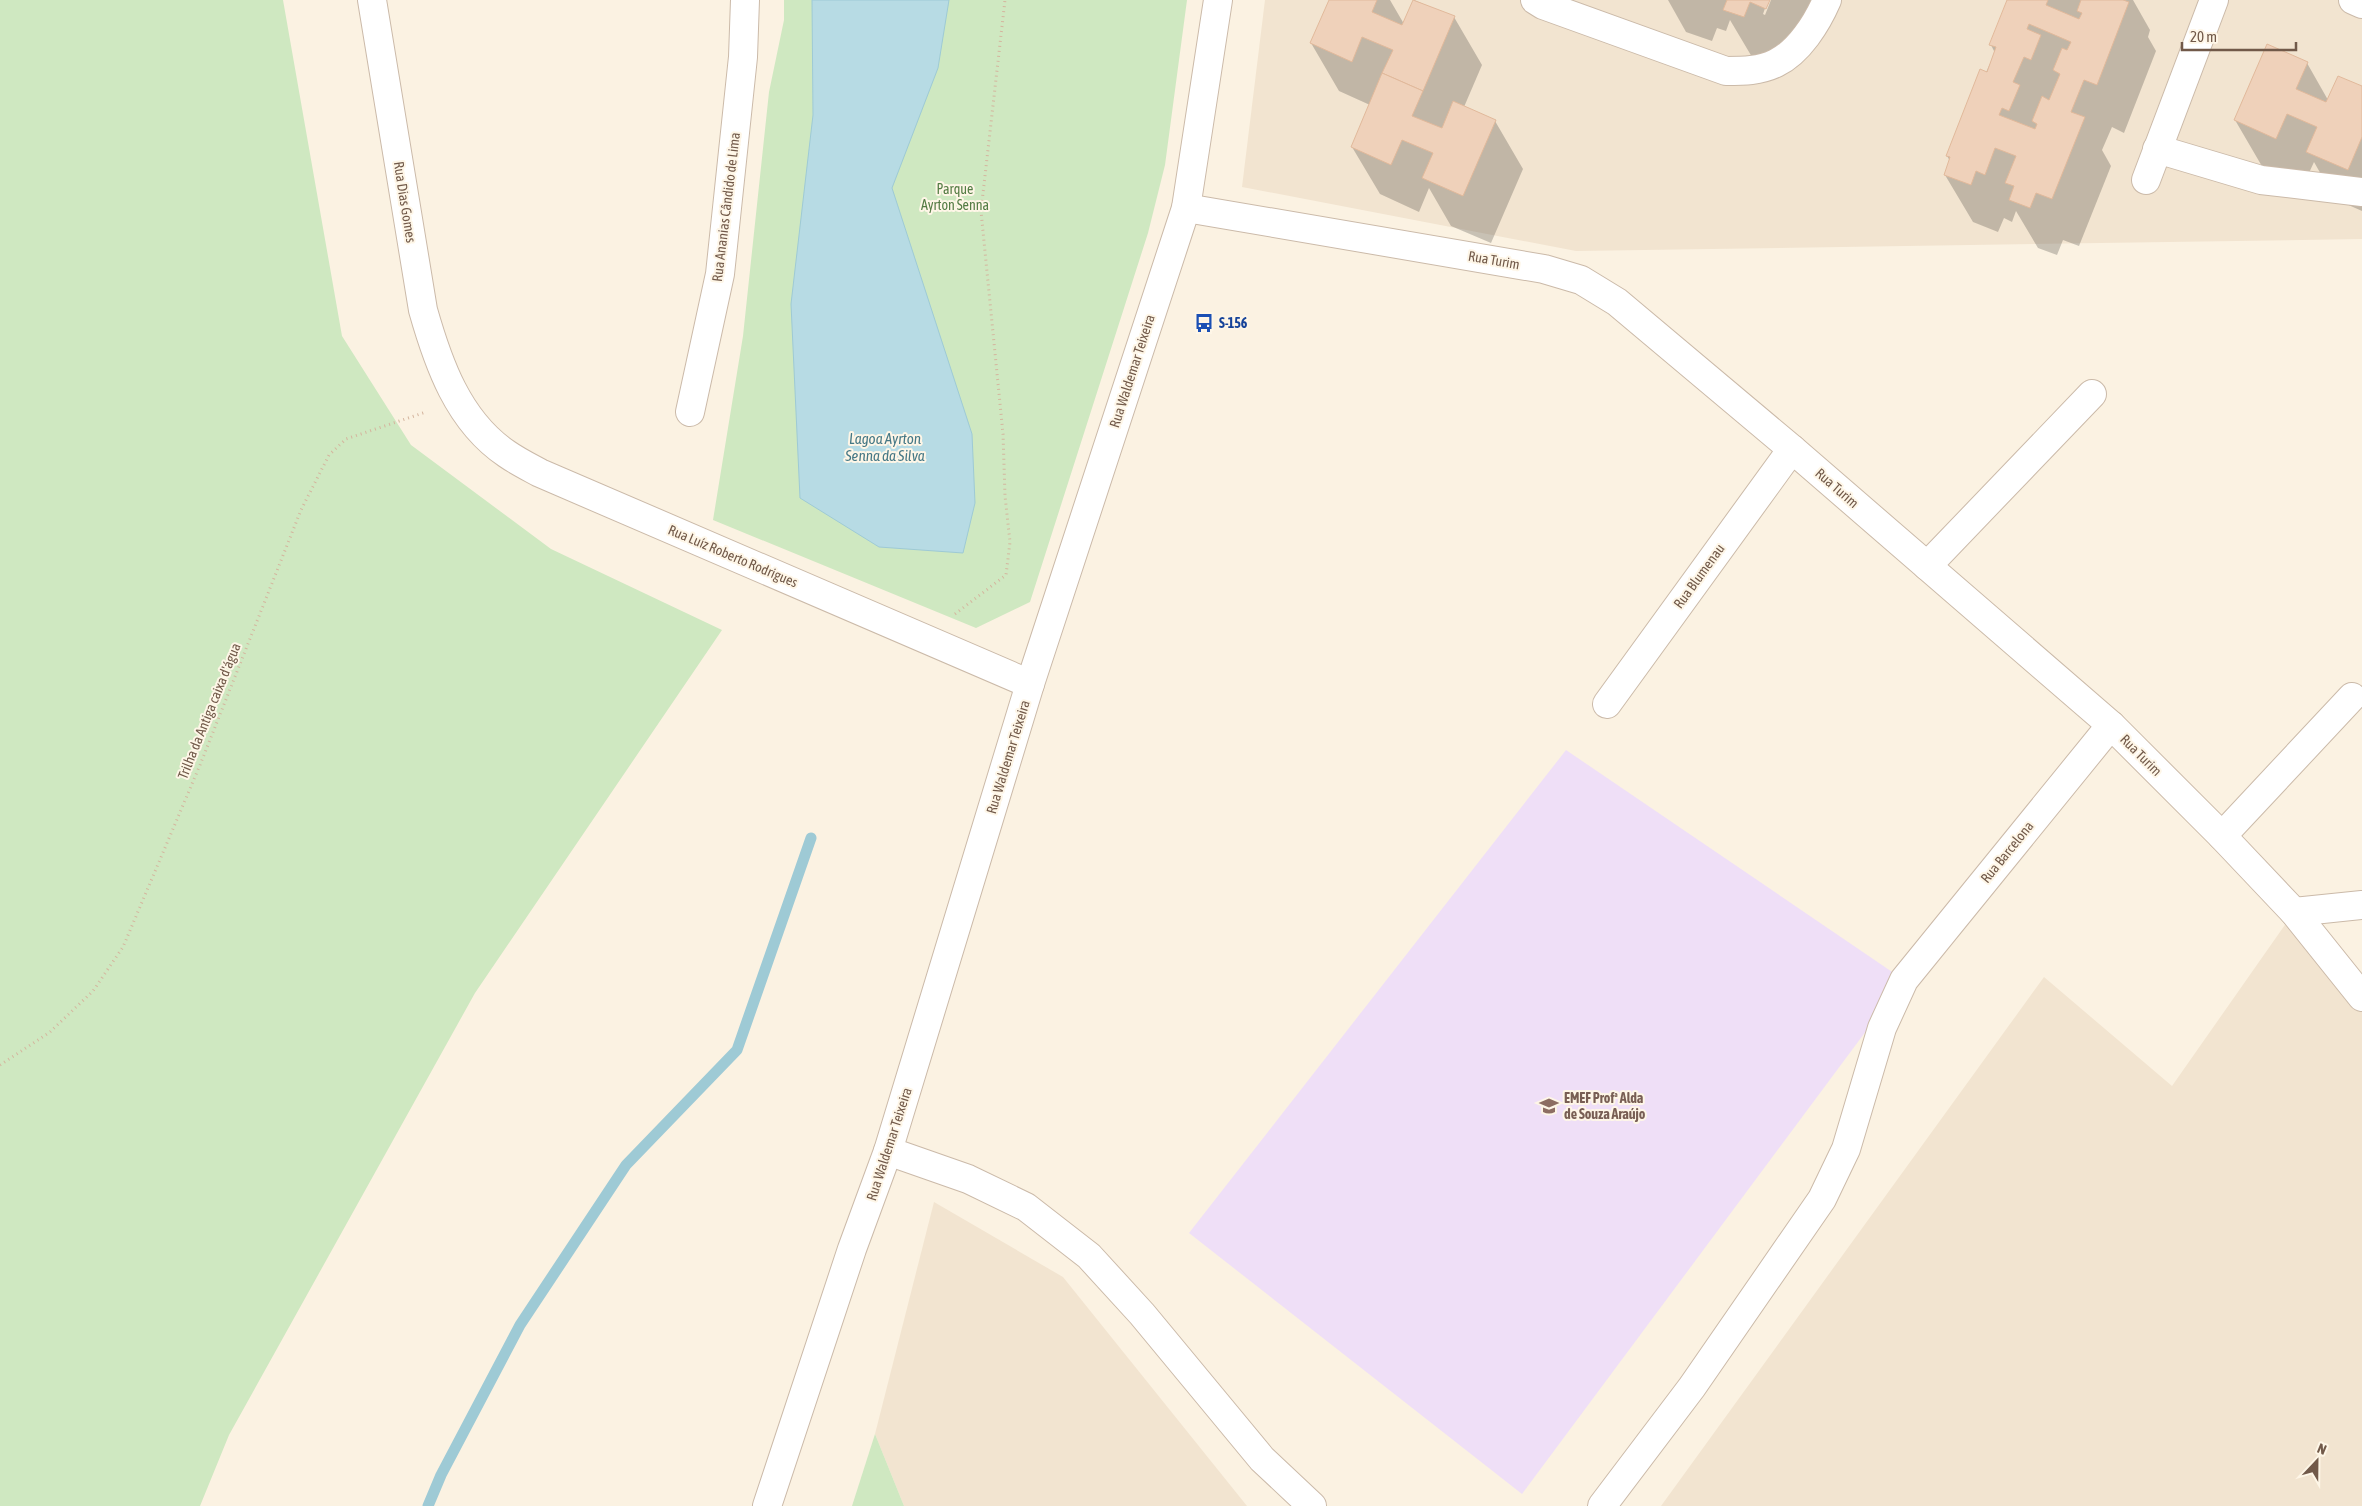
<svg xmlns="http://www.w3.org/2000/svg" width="2362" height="1506" font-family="'Asap Condensed',sans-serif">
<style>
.residential{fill:#f2e4d0}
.education{fill:#efdff7}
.green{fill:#cfe8c1}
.water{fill:#b7dbe4;stroke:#9ecad5}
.shadow{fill:#0003}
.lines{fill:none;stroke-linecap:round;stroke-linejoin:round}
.stream{stroke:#9ecad5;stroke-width:11}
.building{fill:#efd1ba;stroke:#e1b99b;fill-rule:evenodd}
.minor-casing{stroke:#cbbaa9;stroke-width:30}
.path{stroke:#d4b59e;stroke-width:3;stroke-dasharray:1 4;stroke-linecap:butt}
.minor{stroke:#fff;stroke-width:28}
.labels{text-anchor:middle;stroke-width:4;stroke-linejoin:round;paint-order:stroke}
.park-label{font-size:14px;fill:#547c44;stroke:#fef6e7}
.street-label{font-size:14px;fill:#715949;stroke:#fef6e7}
.transit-label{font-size:14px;font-weight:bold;fill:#164399;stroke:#fef6e7;text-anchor:start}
.education-label{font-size:14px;font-weight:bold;fill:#785e54;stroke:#fef6e7;text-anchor:start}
.water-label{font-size:15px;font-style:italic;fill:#447785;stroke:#fef6e7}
</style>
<rect width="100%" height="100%" fill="#fbf2e2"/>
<!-- residential -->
<g class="residential">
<polygon points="1265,0 2362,0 2362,239 1576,251 1242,187"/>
<polygon points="2294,912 2362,996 2362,1506 1661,1506 2044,977 2172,1086"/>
<polygon points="934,1202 1063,1277 1247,1506 904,1506 875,1434"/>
</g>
<!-- education -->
<polygon class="education" points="1566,750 1904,980 1522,1494 1189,1233"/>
<!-- green -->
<g class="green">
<polygon points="0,0 283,0 342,336 411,445 551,549 722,630 475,993 229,1435 200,1506 0,1506"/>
<polygon points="784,0 1187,0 1165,165 1148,233 1030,602 976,628 713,520 743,336 769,92 784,20"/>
<polygon points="875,1434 904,1506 852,1506"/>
</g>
<!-- water -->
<polygon class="water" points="812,0 949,0 938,68 892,188 972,434 975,503 963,553 879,547 800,498 791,304 813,115"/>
<!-- shadow -->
<g class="shadow">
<polygon points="1330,0 1390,0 1404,24 1414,0 1454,17 1482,65 1464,107 1495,121 1523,169 1491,243 1451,226 1429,188 1419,212 1380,194 1352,147 1370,105 1339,91 1311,43"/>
<polygon points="1668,0 1768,0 1763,14 1765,15 1771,0 1816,0 1771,64 1752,57 1730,20 1726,31 1717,28 1712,41 1686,32"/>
<polygon points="2008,0 2133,0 2150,30 2148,37 2156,51 2124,133 2112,127 2102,150 2111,166 2079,246 2063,240 2057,255 2038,248 2016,211 2012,222 2004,218 1998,232 1973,222 1945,175 1950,161 1947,156 1995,53 1991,45"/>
<polygon points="2307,63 2328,100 2362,87 2362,211 2335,199 2314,162 2303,186 2263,168 2235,120"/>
</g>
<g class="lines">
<!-- stream -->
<polyline class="stream" points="428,1506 441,1475 520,1325 626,1165 737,1050 811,838"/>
</g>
<!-- building -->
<g class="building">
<polygon points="1329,0 1377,0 1372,12 1402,25 1413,0 1455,16 1423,91 1382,73 1393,50 1362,37 1352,62 1310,43"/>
<polygon points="1727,0 1770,0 1766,9 1750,2 1744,17 1723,10"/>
<path d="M2007 0H2048L2046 5 2079 19 2082 13 2077 11 2081 0H2123L2129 2 2097 85 2084 80 2071 112 2085 117 2052 199 2036 193 2030 208 2009 200 2014 186 2005 183 2016 156 1995 148 1985 175 1976 171 1971 185 1944 175 1950 157 1946 156 1980 69 1987 72 1996 47 1989 45ZM2029 24 2071 42 2067 50 2062 48 2053 70 2060 74 2049 100 2042 96 2032 121 2037 124 2035 129 1999 115 2002 108 2009 111 2020 85 2013 82 2024 57 2031 60 2041 35 2027 29Z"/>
<polygon points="2267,44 2308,62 2296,89 2326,102 2338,76 2362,86 2362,137 2348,170 2306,152 2317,127 2287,114 2276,139 2234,120"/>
<polygon points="1382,73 1423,91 1412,116 1442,128 1453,101 1496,120 1463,196 1422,178 1433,153 1402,140 1391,165 1351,147"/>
</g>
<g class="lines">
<!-- minor casing -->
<g class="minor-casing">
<g id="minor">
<path d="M372 0 423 310C438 363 458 421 507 454 517 461 529 467 540 473L1030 684"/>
<path d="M1535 0 1543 5 1726 71C1743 71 1760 71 1776 63 1799 52 1817 23 1827 0"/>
<polyline points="2353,0 2362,4"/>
<polyline points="2157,149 2261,180 2362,192"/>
<polyline points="2146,180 2214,0"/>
<polyline points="1186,208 1544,269 1581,280 1617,302 1792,449 2111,725 2222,836 2294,912 2362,997"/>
<polyline points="690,412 720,274 743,57 745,0"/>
<polyline points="1927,566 2092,394"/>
<polyline points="1607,704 1792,449"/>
<polyline points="2222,836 2352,697"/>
<polyline points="2294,912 2362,905"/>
<polyline points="888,1151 968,1179 1026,1207 1089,1256 1142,1314 1262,1459 1312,1506"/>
<polyline points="767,1506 852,1249 888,1151 1030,684 1186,208 1218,0"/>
<polyline points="1602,1506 1692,1387 1822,1199 1846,1149 1882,1028 1904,980 2111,725"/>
</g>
</g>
<!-- path -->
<g class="path">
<polyline points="955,614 1006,575 1010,542 1005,496 1003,434 981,211 1005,0"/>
<polyline points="0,1065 50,1032 93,991 123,947 200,765 301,510 329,455 346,439 426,412"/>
</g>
<!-- minor -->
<use href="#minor" class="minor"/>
</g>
<!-- icons -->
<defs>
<g id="bus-bare" transform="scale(1.5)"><path d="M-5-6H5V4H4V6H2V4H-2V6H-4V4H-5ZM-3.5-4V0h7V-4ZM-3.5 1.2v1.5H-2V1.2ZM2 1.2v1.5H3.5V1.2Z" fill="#1a4fb4" stroke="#fef6e7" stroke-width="2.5" paint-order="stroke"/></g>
<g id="school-bare" transform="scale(1.5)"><path d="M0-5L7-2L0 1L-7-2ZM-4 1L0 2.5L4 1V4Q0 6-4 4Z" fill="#8d6e63" stroke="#fef6e7" stroke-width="2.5" paint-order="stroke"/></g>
</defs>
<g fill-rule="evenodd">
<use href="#bus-bare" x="1204" y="323"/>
<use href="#school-bare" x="1549" y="1106"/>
</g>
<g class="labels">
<!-- park labels -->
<g class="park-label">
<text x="955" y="194">Parque<tspan x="955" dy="16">Ayrton Senna</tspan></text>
</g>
<!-- street labels -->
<g class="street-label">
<text transform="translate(405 202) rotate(81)" y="5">Rua Dias Gomes</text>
<text transform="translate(726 207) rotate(-83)" y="5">Rua Ananias Cândido de Lima</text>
<text transform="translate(1494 260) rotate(10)" y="5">Rua Turim</text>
<text transform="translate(1132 371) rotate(-72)" y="5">Rua Waldemar Teixeira</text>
<text transform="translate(1837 488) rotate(41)" y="5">Rua Turim</text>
<text transform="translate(733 556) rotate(23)" y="5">Rua Luíz Roberto Rodrigues</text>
<text transform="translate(1699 576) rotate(-54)" y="5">Rua Blumenau</text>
<text transform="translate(209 711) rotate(-68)" y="5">Trilha da Antiga caixa d'água</text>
<text transform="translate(2141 755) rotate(45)" y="5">Rua Turim</text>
<text transform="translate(1008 757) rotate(-73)" y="5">Rua Waldemar Teixeira</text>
<text transform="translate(2007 852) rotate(-51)" y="5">Rua Barcelona</text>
<text transform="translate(889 1144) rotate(-72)" y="5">Rua Waldemar Teixeira</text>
</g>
<!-- transit labels -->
<g class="transit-label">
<text x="1219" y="328">S-156</text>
</g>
<!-- education labels -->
<g class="education-label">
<text x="1564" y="1103">EMEF Profª Alda<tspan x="1564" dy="16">de Souza Araújo</tspan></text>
</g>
<!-- water labels -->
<g class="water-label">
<text x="885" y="444">Lagoa Ayrton<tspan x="885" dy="17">Senna da Silva</tspan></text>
</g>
</g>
<!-- north arrow -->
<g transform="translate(2317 1461) rotate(22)" stroke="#fef6e7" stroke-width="4" paint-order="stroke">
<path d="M0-4L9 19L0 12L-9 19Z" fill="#715949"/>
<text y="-8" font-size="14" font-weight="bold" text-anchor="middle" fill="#715949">N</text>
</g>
<!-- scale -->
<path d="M2182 42v8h114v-8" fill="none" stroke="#715949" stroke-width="2.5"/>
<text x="2190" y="42" font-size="15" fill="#715949" stroke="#fef6e7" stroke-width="4" paint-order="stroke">20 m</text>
</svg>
